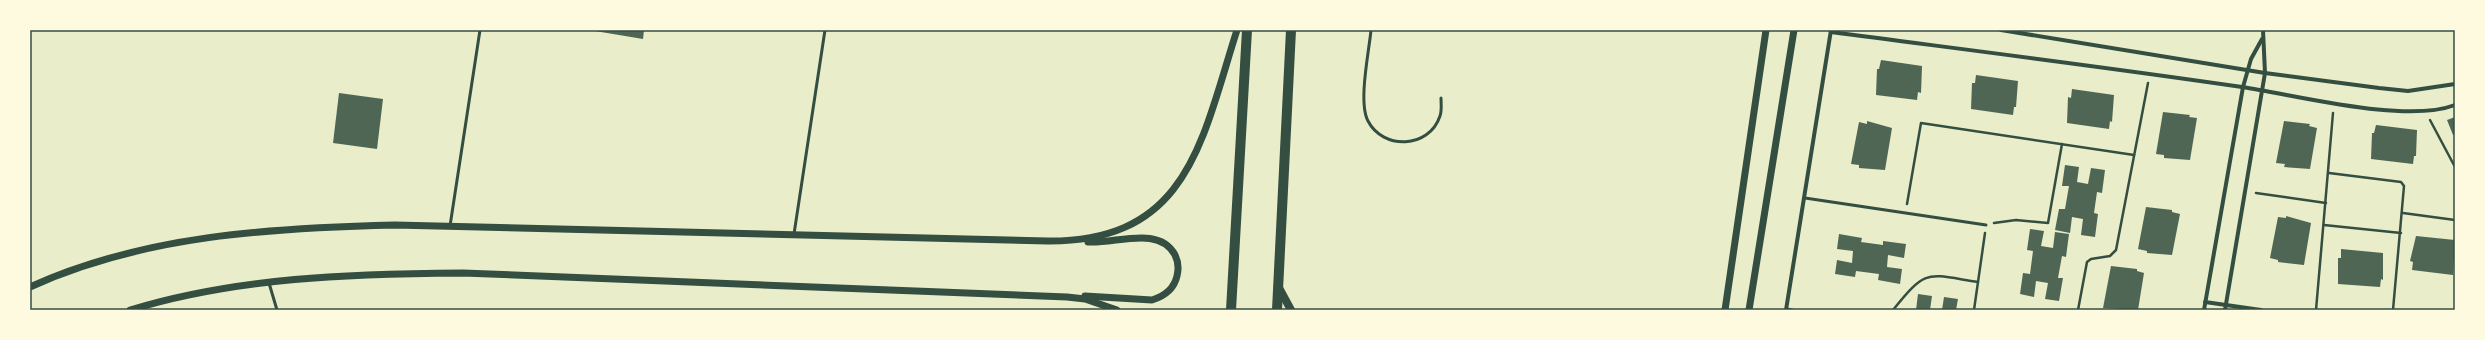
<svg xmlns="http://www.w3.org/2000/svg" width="2485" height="340" font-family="'IBM Plex Serif',serif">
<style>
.building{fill:#4f6655}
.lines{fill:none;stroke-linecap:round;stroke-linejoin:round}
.path{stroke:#344e41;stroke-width:2.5}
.service{stroke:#344e41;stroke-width:3}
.minor{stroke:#344e41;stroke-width:4}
.tertiary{stroke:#344e41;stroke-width:7}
.secondary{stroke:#344e41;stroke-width:8}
.primary{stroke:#344e41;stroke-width:10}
.neatline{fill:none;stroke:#344e41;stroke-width:1.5}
</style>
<rect width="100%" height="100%" fill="#e9edc9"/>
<!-- building -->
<g class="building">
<polygon points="589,30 644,30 643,39"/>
<polygon points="1881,60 1922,66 1921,93 1918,92 1917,100 1876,95 1877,69 1879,69"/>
<polygon points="1976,75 2018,81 2016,107 2014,107 2013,115 1971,109 1972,83 1975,83"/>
<polygon points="2072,89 2114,95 2112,122 2110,121 2109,129 2067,123 2068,97 2071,98"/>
<polygon points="339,93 383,99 377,149 333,143"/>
<polygon points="2163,112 2190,115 2189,117 2197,118 2190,160 2164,158 2164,155 2156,154"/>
<polygon points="2455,117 2455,135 2453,135 2447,120"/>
<polygon points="1867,121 1892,128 1885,170 1859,168 1859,165 1851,164 1859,122 1867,124"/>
<polygon points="2284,121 2310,124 2309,126 2317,128 2310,169 2284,167 2285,164 2276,163"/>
<polygon points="2376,125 2417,130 2416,156 2414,156 2413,164 2371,159 2372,133 2374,133"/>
<polygon points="2065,165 2079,167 2077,182 2088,184 2091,168 2105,170 2102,193 2097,192 2094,213 2098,214 2095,237 2081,235 2083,219 2072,217 2070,233 2055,230 2059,209 2065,209 2069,186 2062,186"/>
<polygon points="2146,207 2172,210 2172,212 2180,214 2172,255 2147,253 2147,251 2138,249"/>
<polygon points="2286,216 2311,223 2304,265 2278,262 2278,260 2270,258 2278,217 2286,218"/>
<polygon points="2030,229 2044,231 2041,246 2053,248 2055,232 2069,234 2066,257 2062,256 2058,278 2063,278 2059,301 2045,299 2048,283 2036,281 2034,297 2020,294 2023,273 2030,274 2033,251 2027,250"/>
<polygon points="1839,234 1862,238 1861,242 1883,245 1883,241 1906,244 1904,258 1888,255 1887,267 1902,269 1900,284 1878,280 1879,274 1856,271 1855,277 1835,274 1837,260 1852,263 1853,251 1837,249"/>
<polygon points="2416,236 2455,240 2453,275 2412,270 2413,262 2410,261"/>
<polygon points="2341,249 2383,253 2383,280 2381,279 2380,287 2338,284 2338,258 2341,258"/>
<polygon points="2111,266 2137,269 2137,271 2144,273 2138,310 2103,308"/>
<polygon points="1918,294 1932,296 1930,310 1916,310"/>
<polygon points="1944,297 1958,299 1956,310 1942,310"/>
</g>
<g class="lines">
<!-- path -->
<g class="path">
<polyline points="2430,120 2455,167"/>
<polyline points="2329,173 2401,182 2404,186 2393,310"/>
<polyline points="2256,193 2326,203"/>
<polyline points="1907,204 1921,123 2134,155"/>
<polyline points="2403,213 2455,220"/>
<polyline points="1994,223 2016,220 2048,223 2062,144"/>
<polyline points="2324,225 2401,233"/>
<path d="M1893 310C1927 268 1926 274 1978 282"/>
<polyline points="1974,310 1985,233"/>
<polyline points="2078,310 2087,262 2091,259 2110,256 2116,250 2148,83"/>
<polyline points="2316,310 2333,113"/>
</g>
<!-- service -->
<g class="service">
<path d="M1371 30C1369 52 1358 102 1368 121 1383 150 1429 149 1440 116 1442 111 1441 103 1441 98"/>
<polyline points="1805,198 1986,225"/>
<polyline points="450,226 480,30"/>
<polyline points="794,234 825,30"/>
<polyline points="269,283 277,310"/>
<polyline points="1787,309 1792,310"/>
</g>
<!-- minor -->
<g class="minor">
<polyline points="2001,30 2265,73 2379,88 2408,91 2455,84"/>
<path d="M1831 32C1968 50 2105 67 2242 87 2297 95 2405 124 2455 105"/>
<polyline points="2205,302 2261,310"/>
<polyline points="1786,310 1831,30"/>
<polyline points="2204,310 2243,87 2251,59 2262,39"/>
<polyline points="2225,310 2265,73 2263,30"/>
</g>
<!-- tertiary -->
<g class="tertiary">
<path d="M30 287C144 235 271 228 395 225L1048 241C1189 242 1202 139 1237 30"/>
<path d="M1085 296 1152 300C1165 296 1174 289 1177 276 1179 268 1178 261 1175 255 1159 225 1116 244 1088 242"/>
<path d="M130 310C238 277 350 274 463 273L1067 297 1085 299 1117 310"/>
<polyline points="1725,310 1766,30"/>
<polyline points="1749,310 1794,30"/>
</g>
<!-- secondary -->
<polyline class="secondary" points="1278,286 1291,310"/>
<!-- primary -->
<g class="primary">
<polyline points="1231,310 1247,30"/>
<polyline points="1277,310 1291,30"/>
</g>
</g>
<!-- border -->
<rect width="2485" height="340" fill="none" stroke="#fefae0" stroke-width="62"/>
<rect x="31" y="31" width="2423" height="278" class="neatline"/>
</svg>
